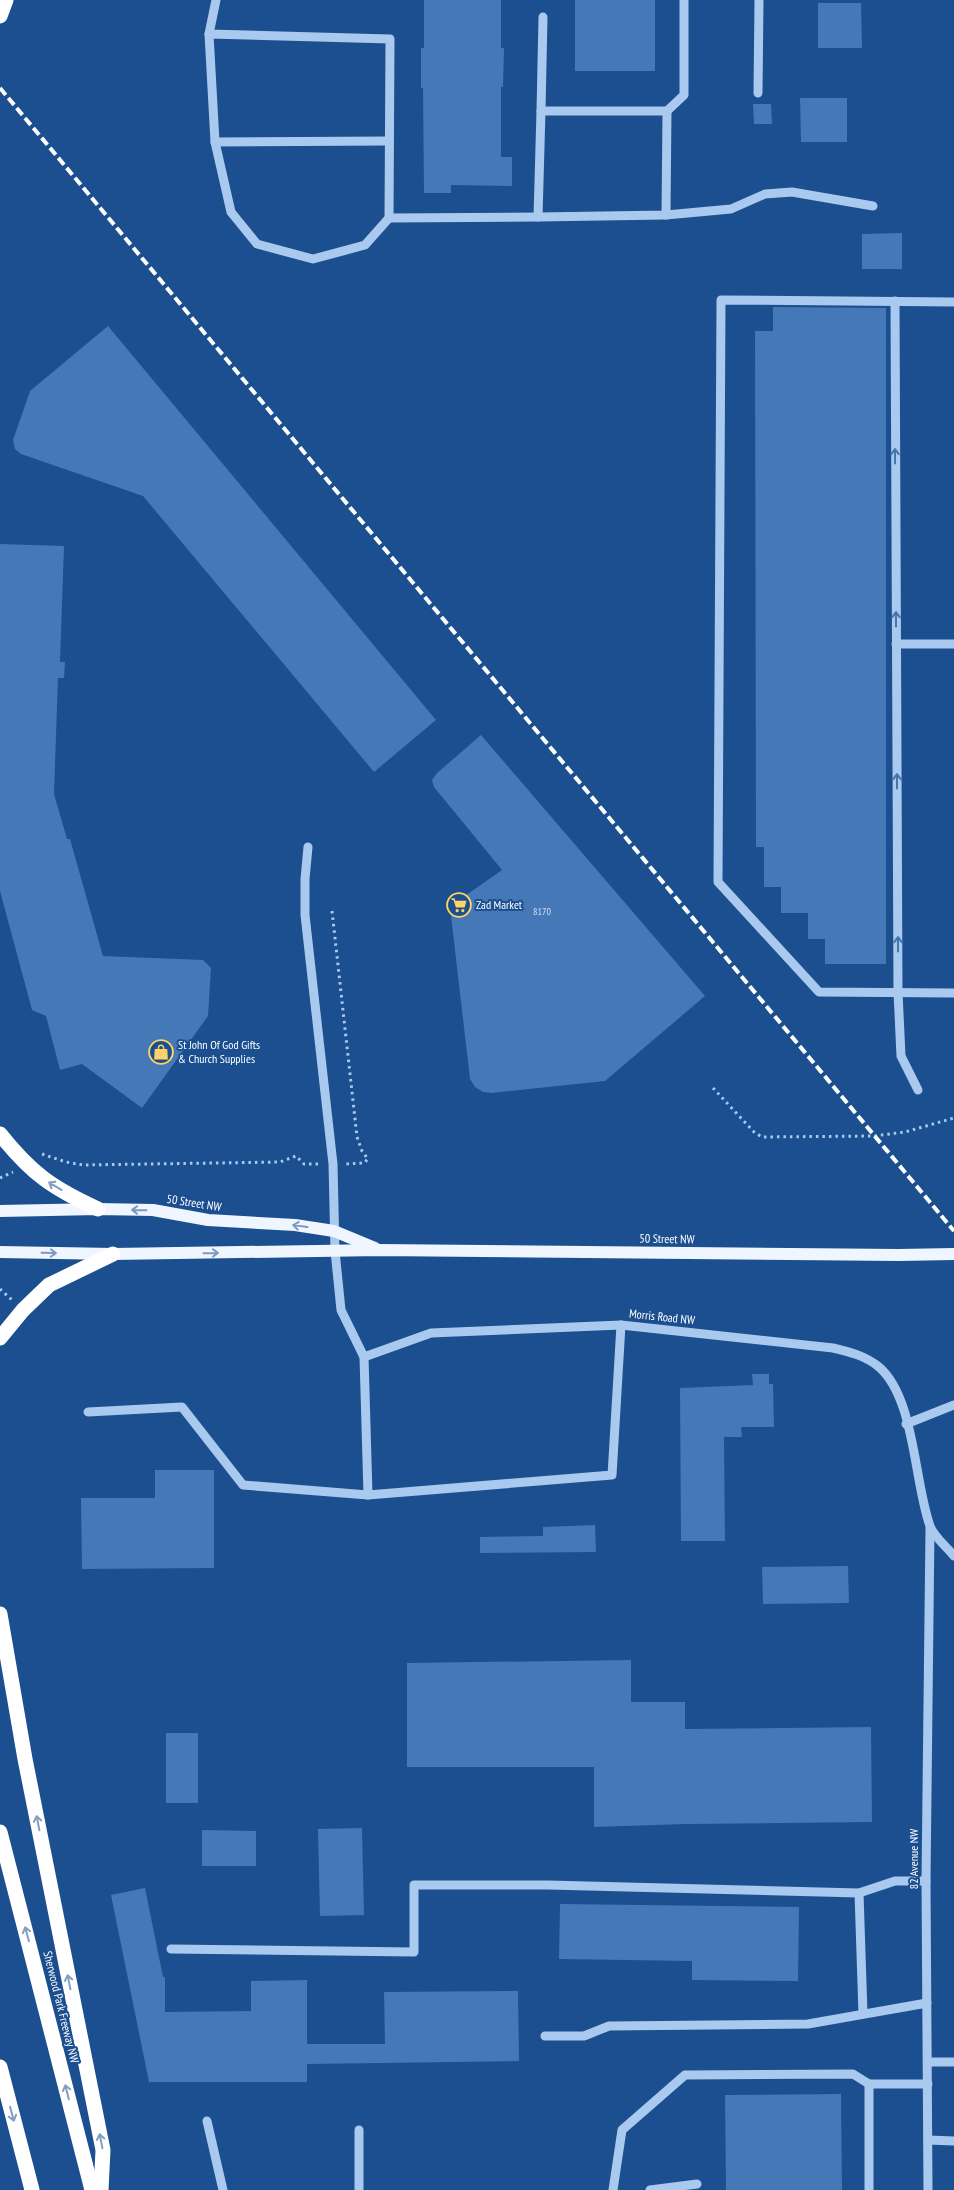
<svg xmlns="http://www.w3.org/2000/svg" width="954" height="2190" font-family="'PT Sans Narrow',sans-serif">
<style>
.building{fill:#4478b7}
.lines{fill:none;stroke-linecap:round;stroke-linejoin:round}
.path{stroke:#a9c9ee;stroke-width:3;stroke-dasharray:2.5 4;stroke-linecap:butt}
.minor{stroke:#a9c9ee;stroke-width:9}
.major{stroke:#f0f6ff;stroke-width:12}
.highway{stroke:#fff;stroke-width:15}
.rail{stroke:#fff;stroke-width:4;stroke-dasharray:9 4;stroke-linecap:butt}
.oneway{stroke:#4674ac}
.oneway2{stroke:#829ec1}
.oneway3{stroke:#7b9ac1}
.labels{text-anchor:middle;stroke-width:4;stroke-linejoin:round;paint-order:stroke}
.number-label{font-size:10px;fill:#d0dded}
.poi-label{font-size:12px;fill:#fff;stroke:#1b4f8f;text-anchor:start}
.street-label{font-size:12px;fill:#fff;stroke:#1b4f8f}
</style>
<rect width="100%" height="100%" fill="#1b4f8f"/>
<!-- building -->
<g class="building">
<polygon points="424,0 501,0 501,48 504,48 503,87 501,87 501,157 512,157 512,186 451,185 451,193 424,193 423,88 421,88 421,48 424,48"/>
<rect x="575" y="0" width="80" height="71"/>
<polygon points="818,3 861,3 862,48 818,48"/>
<polygon points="800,98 847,98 847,142 801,142"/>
<polygon points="753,104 771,104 772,124 754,124"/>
<polygon points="902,233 902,269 862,269 862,234"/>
<polygon points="773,307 886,308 886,964 825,964 825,939 808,939 808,913 781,913 781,887 764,887 764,847 756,847 755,331 773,331"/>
<polygon points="108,326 436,720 374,772 143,496 21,454 15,449 13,440 30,391"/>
<polygon points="0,544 64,546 60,662 65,662 64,678 58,678 54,794 67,839 70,839 103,956 203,960 211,968 208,1016 142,1108 82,1064 60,1070 46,1016 32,1010 0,891"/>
<polygon points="481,735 705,996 605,1081 491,1093 483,1092 475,1087 470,1079 451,916 453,907 462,898 502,870 434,787 432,780 437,773"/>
<polygon points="752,1374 769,1374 769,1384 773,1384 774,1427 741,1427 742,1437 724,1437 725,1541 681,1541 680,1388 753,1385"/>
<polygon points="155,1470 214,1470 214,1568 82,1569 81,1498 155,1498"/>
<polygon points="595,1525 596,1552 480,1553 480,1537 543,1536 543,1527"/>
<polygon points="848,1566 849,1603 763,1604 762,1567"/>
<polygon points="631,1660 631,1702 685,1702 685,1729 871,1727 872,1822 686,1824 594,1827 594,1767 407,1767 407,1663"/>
<rect x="166" y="1733" width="32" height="70"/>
<polygon points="362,1828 364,1915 320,1916 318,1829"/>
<polygon points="202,1830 256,1831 256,1866 202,1866"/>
<polygon points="145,1888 163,1977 165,1977 165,2012 251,2011 251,1981 307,1980 307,2044 385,2044 384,1992 518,1991 519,2061 307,2064 307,2082 149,2082 111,1895"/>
<polygon points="560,1904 799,1907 798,1981 692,1980 692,1961 559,1959"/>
<polygon points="841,2094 842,2190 726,2190 725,2095"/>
</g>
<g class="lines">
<!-- path -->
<g class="path">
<polyline points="332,911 357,1137 362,1151 368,1159 364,1163 346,1164"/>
<polyline points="713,1088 754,1132 762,1137 874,1136 905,1132 954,1118"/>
<polyline points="42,1154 66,1162 83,1165 280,1162 296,1156 304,1164 319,1164"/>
<polyline points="0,1178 13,1172"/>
<polyline points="0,1289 12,1300"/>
</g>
<!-- minor -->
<g class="minor">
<polyline points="216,0 209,34 390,39 389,218 538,217"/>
<polyline points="543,17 541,111 667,111 684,95 684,0"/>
<polyline points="209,34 215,142 231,212 257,244 313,259 365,245 389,218"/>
<polyline points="758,93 759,0"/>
<polyline points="541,111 538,217 666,215 667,111"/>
<polyline points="215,142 389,141"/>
<polyline points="666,215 731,209 765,194 792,192 873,206"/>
<polyline points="895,301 898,992 901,1056 918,1090"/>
<polyline points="954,302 721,300 718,882 819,992 954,993"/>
<polyline points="896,644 954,644"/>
<path d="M308 847 305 879V915L333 1164 335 1251 341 1310 364 1357 431 1333 621 1325 833 1348C850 1352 866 1356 879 1367 915 1398 914 1482 930 1526 934 1537 947 1547 954 1556"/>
<polyline points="364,1357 368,1495"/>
<polyline points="88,1412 182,1407 243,1485 368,1495 612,1475 621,1325"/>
<polyline points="906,1424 954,1405"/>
<polyline points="859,1893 863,2014"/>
<polyline points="171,1949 414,1952 414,1885 548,1885 859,1893 895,1881 926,1881"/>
<polyline points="545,2036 584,2036 609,2026 808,2024 927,2003"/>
<polyline points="928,2062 954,2062"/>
<polyline points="207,2121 223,2190"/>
<polyline points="359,2130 359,2190"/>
<polyline points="928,2140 954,2141"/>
<polyline points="613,2190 622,2130 685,2075 853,2074 869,2084"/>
<polyline points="650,2190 697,2184"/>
<polyline points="869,2190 869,2084 928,2084"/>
<polyline points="928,2190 926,1881 930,1528"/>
</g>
<!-- major -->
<g class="major">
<polyline points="0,1211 98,1209 153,1210 208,1220 295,1225 334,1231 375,1248"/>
<polyline points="0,1252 113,1254 380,1250 899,1255 954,1254"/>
</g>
<!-- highway -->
<g class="highway">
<polyline points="0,16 6,0"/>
<path d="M0 1134C31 1173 52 1188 98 1209"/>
<polyline points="0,1338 23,1310 49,1285 113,1254"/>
<polyline points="0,1614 25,1759 103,2150 101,2190"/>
<polyline points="0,1832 92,2190"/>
<polyline points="0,2067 32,2190"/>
</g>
<!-- rail -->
<polyline class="rail" points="0,88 954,1231"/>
</g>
<!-- one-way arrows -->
<defs><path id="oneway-shaft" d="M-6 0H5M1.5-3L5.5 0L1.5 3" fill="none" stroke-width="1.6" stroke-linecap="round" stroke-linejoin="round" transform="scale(1.25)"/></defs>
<g class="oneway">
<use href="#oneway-shaft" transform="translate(895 456) rotate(-90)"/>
<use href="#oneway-shaft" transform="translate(896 619) rotate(-90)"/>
<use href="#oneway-shaft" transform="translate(897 781) rotate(-90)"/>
<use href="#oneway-shaft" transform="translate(898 944) rotate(-90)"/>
</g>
<g class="oneway2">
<use href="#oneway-shaft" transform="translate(55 1186) rotate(-149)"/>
<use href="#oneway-shaft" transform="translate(38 1823) rotate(-101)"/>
<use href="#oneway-shaft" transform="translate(27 1934) rotate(-105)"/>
<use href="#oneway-shaft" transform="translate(69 1982) rotate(-101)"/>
<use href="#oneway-shaft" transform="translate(67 2092) rotate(-104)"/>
<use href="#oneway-shaft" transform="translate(12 2114) rotate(75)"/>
<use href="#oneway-shaft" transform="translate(101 2141) rotate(-101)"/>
</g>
<g class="oneway3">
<use href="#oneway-shaft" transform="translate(139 1210) rotate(-179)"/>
<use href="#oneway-shaft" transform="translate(300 1226) rotate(-172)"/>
<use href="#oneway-shaft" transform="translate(49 1253) rotate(1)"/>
<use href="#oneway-shaft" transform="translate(211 1253) rotate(-1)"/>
</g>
<!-- icons -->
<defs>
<g id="supermarket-ring" transform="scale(1.25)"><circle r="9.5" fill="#1b4f8f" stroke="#ffd166" stroke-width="1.5"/><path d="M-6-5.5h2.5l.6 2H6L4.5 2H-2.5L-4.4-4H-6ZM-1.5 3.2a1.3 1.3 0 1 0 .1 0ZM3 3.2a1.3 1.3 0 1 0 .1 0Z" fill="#ffd166"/></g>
<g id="shop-ring" transform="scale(1.25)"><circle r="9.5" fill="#1b4f8f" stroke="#ffd166" stroke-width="1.5"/><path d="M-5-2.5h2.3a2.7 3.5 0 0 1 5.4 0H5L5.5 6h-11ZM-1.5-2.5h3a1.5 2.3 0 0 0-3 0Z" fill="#ffd166"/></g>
</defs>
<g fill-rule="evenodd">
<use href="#supermarket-ring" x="459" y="905"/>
<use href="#shop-ring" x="161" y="1052"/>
</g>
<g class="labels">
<!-- number labels -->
<g class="number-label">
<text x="542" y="915">8170</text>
</g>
<!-- poi labels -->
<g class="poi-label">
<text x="476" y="909">Zad Market</text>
<text x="178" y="1049">St John Of God Gifts<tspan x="178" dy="14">&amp; Church Supplies</tspan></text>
</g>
<!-- street labels -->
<g class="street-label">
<text transform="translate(194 1203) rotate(9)" y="4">50 Street NW</text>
<text transform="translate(667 1239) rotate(1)" y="4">50 Street NW</text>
<text transform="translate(662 1317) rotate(6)" y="4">Morris Road NW</text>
<text transform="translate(914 1859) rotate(-90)" y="4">82 Avenue NW</text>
<text transform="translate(61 2007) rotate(76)" y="4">Sherwood Park Freeway NW</text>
</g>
</g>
</svg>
